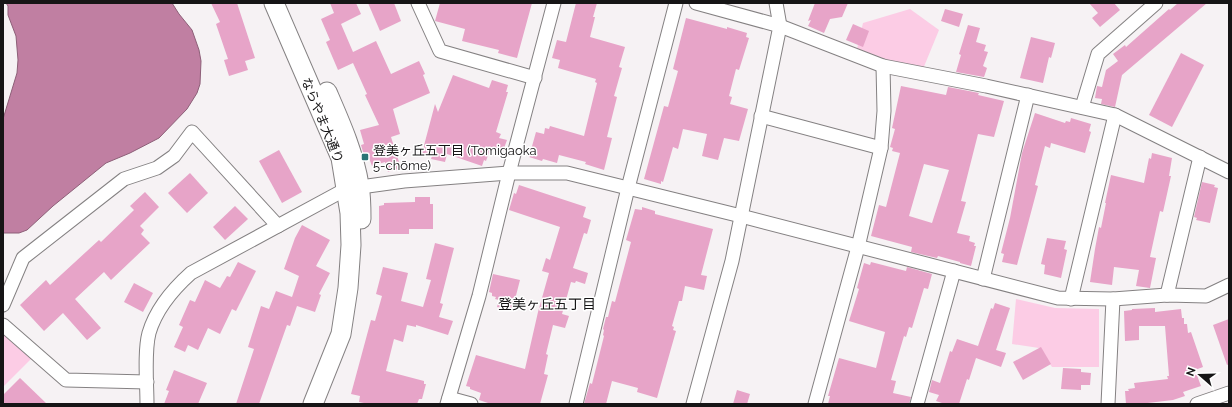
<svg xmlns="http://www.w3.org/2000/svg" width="1232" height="407" font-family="Raleway,'Noto Sans JP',sans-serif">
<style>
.green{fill:#fccce5}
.water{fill:#c07fa2;stroke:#8d5f78}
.building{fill:#e7a4c8;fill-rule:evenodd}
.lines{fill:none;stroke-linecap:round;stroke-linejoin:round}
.street-casing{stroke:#848182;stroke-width:15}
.secondary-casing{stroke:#848182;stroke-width:21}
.street{stroke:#fff;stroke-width:13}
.secondary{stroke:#fff;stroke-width:19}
.poi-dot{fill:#2a7475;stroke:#fff;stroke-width:1.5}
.labels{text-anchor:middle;stroke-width:3;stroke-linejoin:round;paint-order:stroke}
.street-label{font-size:13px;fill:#161516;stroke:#fff}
.poi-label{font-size:13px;fill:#161516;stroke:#fff;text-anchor:start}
.neighbourhood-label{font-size:14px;fill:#161516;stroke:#fff}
</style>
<rect width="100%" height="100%" fill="#f6f2f4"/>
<!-- green -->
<g class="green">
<polygon points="910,9 939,30 923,69 856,53 863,23"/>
<polygon points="1016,299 1055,308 1099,309 1099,367 1052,367 1039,348 1012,344"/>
<polygon points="3,333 32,358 3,387"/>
</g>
<!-- water -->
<polygon class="water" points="6,3 172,3 179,14 192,30 199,50 201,61 200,84 197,93 187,109 159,138 130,153 106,163 53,206 27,230 19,233 3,233 3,119 17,73 18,60 16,36 8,15 8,6"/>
<!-- building -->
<g class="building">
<polygon points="211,3 237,3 255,58 245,61 248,70 229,76 224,60 228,59 216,24 220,22"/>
<polygon points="330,3 356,3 361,14 341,24 353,52 376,41 391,74 419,61 425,74 423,75 430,93 393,109 400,134 391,137 401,168 388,172 385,162 372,166 369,158 365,159 361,145 364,144 360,130 379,125 365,95 367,94 353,63 338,70 326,42 330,40 321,19 334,13"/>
<polygon points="368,3 394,3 401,21 380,31"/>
<polygon points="440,3 532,3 517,58 498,53 499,50 462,41 465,29 435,21"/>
<polygon points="576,3 597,3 593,17 595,17 590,37 625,47 619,67 622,68 614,96 617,97 607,137 612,138 604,170 585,164 586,162 559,155 557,163 543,159 542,161 529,157 536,132 544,134 545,128 549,129 550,126 584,136 597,83 595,82 596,79 558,68 560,60 552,58 557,40 566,42"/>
<polygon points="815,3 848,3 842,17 830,19 824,33 808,26 811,20 808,21"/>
<polygon points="1089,3 1114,3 1120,10 1100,27 1092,18 1098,13"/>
<polygon points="1178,3 1207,3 1122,75 1115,107 1101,104 1102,99 1095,98 1097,86 1102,87 1106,70 1118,61 1113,54 1125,45 1126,47 1169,9 1170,10"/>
<polygon points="945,9 963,14 959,27 941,21"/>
<polygon points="686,18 727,29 727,27 747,33 746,37 749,38 739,70 736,69 729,96 732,97 730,104 748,109 739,141 724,138 718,160 702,156 707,134 683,129 678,149 673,147 663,182 661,181 661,184 644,179 664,106 668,107 678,71 673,69"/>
<polygon points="853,24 869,31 863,47 846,40"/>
<polygon points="968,25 980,28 976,42 986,45 984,51 988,52 983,66 987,68 984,77 956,72 961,55 959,54"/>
<polygon points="1031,37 1055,43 1051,58 1049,57 1043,83 1020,78"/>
<polygon points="1181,53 1204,65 1172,127 1149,115"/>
<polygon points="453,75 489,88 492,80 508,85 506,92 508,92 496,132 501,134 499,138 507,140 503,151 491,147 486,161 484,160 482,166 447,154 445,162 431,159 432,156 422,153 435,104 438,112"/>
<path d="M901 86 946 95 948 87 979 93 978 95 1004 101 994 137 978 134 961 201 966 202 957 233 970 236 969 241 975 243 974 246H976L971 266 960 263V262L938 256 937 258 911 252 912 247 871 236 879 205 886 207 900 153 892 151 893 148 890 147 895 129 892 128ZM924 164 949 170 932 223 909 216Z"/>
<polygon points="1035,113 1065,123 1066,121 1070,122 1071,118 1091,124 1089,131 1091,132 1085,153 1051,143 1050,148 1045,146 1035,185 1038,186 1017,265 1002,262 1004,254 1001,253 1010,218 1022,153"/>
<polygon points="279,150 302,192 282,203 259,161"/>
<polygon points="1152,153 1172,158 1169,176 1171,176 1163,212 1160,211 1150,257 1156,258 1150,288 1136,286 1139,270 1114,267 1112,285 1090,282 1095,249 1099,227 1101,228 1106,203 1105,203 1111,175 1144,183 1149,158 1151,159"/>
<polygon points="190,173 208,193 187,213 168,193"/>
<polygon points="1202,182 1215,185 1214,187 1218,188 1210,223 1196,220 1197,218 1194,217"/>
<polygon points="519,185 586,207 583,217 591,220 587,234 584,233 573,268 588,273 585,284 576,281 575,283 571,282 562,314 569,316 565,328 553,325 546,354 548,355 544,374 548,375 540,404 491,404 479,400 481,393 470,389 470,387 466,386 476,355 525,369 538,312 549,273 542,271 546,258 550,260 560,227 509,210 514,193 516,194"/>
<polygon points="145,192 159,207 140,226 144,230 141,234 150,243 111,280 104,272 75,299 101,328 87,340 63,313 44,331 20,305 46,280 50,285 99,240 101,242 134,210 130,206"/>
<polygon points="415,197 430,197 430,204 433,204 433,229 409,229 409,234 379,234 379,206 384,205 384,203 415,202"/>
<polygon points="235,206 248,219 225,240 213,227"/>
<polygon points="642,207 655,211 655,214 713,229 701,275 707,276 704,290 685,286 682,301 679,301 672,326 674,327 673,330 676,331 657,398 637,392 638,388 612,381 606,404 584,404 590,383 592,384 604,336 603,335 604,330 603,329 606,317 608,317 612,301 615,302 631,242 626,240 635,209 642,210"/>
<polygon points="302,225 330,240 316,266 330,273 319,294 321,295 315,312 297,306 290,326 287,325 259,404 236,404 254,349 248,347 261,306 269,309 276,291 292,297 299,276 284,269 295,238"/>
<polygon points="1047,238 1066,241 1064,249 1067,250 1061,278 1044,274 1045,265 1041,264"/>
<polygon points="435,243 454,248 440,303 443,304 439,317 453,321 448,335 416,325 416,327 407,325 403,342 394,339 386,371 424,381 424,384 426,384 422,399 419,399 417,404 369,404 359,402 360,396 351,394 371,320 375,321 382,296 376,294 383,267 408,273 401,301 423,307 431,280 426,279"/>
<polygon points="238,262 256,271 236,311 232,309 220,334 208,328 198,350 188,345 185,352 174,347 183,327 179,325 190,300 195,302 205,280 220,288 227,276 230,277"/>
<polygon points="871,262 906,271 907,267 932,274 928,289 924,288 912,328 909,327 906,337 904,336 891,380 896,381 893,393 911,397 909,404 828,404 830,396 828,396 839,358 876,368 885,332 849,321 859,289 857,288 864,263 870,265"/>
<polygon points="493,274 520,280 512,311 497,307 499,300 495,299 496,297 492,296 492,293 489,292"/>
<polygon points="134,283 153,293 143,312 124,302"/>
<polygon points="995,303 1010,308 996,350 1006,353 1001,367 976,358 969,380 967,379 959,404 945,404 936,401 939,395 929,392 932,380 940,383 950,351 952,352 957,339 978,346 991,308 993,309"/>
<polygon points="1155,308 1155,312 1181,309 1182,318 1184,318 1184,324 1187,324 1188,333 1191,332 1203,367 1195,370 1201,386 1183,392 1185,396 1173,400 1139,404 1126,404 1125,391 1129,391 1128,389 1135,388 1134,383 1168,379 1167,376 1169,376 1165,326 1139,326 1139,340 1125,341 1124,311 1132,310 1132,309"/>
<polygon points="1229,319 1229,364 1227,365 1213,325"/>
<polygon points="1041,347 1051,364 1023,380 1013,362"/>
<polygon points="1063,368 1081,369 1081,372 1091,373 1090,385 1081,385 1081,390 1061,389"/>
<polygon points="174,370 207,383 198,404 164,404 169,391 166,390"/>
<polygon points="20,378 47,404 3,404 3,395"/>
<polygon points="737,390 750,394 747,404 733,404"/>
</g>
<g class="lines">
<!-- street casing -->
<g class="street-casing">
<g id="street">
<polyline points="418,3 440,51 535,78"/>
<polyline points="696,3 780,26 883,66 986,86 1115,115 1229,172"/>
<polyline points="1082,107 1098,54 1156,3"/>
<polyline points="761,116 881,148"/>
<polyline points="983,279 1028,95"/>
<polyline points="1167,295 1200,157"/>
<polyline points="1071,299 1115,115"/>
<polyline points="3,305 23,258 124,179 157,168 174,156 192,132 278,226"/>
<polyline points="3,325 66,380 147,382"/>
<polyline points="449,398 471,404"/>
<path d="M147 404C147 384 144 352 149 333 156 309 172 290 191 273L346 189 404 181 509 173H567L741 216 1058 298 1113 299 1167 295 1206 296 1229 285"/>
<polyline points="447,404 479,296 509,173 554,3"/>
<polyline points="576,404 628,188 676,3"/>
<polyline points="693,404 732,261 780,26 776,3"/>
<polyline points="815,404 858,247 881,148 884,111 883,66"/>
<polyline points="917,404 954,271"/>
<polyline points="1108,404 1113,299"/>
<polyline points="1197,404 1229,393"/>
</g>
</g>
<!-- secondary casing -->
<g class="secondary-casing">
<g id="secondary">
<polyline points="274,3 341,158 350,213 351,245 348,288 341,334 313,404"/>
<path d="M327 92C340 122 354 153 359 185 361 196 361 208 361 219"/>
</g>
</g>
<!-- street -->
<use href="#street" class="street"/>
<!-- secondary -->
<use href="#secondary" class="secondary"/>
</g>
<!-- markers -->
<rect class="poi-dot" x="361" y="153" width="8" height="8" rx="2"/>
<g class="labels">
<!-- street labels -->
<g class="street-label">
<text transform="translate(323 120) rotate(68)" y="5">ならやま大通り</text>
</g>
<!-- poi labels -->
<g class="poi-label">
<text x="373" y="155">登美ヶ丘五丁目 (Tomigaoka<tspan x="373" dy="15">5-chōme)</tspan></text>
</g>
<!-- neighbourhood labels -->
<g class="neighbourhood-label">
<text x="547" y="309">登美ヶ丘五丁目</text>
</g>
</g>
<!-- border -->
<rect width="1232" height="407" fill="none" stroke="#161516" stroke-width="8"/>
<!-- north arrow -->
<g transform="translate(1200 375) rotate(290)" stroke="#ffffff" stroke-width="3" paint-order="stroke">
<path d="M0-3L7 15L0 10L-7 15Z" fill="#161516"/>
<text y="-6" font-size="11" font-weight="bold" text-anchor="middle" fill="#161516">N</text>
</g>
</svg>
